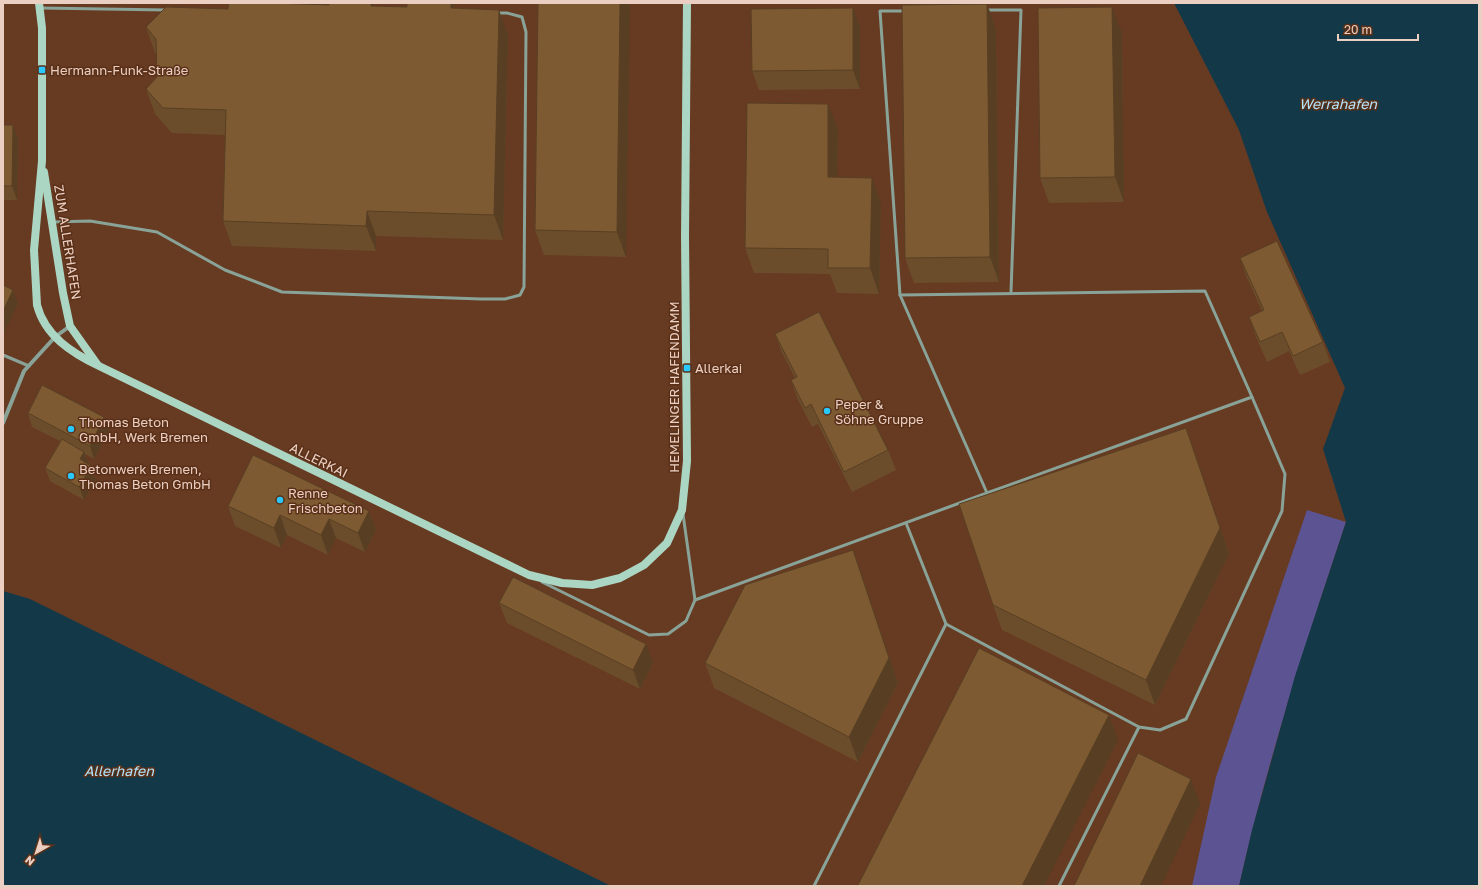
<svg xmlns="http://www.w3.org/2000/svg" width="1482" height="889" font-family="'Golos Text',sans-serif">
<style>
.green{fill:#5c5492}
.water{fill:#133948}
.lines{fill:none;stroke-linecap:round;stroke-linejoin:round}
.lane{stroke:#89a398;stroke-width:3}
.street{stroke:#89a398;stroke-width:4}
.secondary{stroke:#acd6c4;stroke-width:8}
.wall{fill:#6c4d2b}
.shaded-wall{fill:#583f23}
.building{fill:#7e5a32;stroke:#583f23}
.poi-dot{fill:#29c8ff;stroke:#5b3018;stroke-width:1.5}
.labels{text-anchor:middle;stroke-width:3;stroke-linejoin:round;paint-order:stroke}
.poi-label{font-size:13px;fill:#ebcfc2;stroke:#5b3018;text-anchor:start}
.street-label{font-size:13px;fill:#ebcfc2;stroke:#5b3018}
.water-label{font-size:14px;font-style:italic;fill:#b2e5fd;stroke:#5b3018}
</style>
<rect width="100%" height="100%" fill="#673a22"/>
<!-- green -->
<path class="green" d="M1307 510 1346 522C1306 642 1267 762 1239 886H1192L1216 777Z"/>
<!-- water -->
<g class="water">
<polygon points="1174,3 1479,3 1479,886 1239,886 1252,830 1295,676 1346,522 1323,449 1345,388 1267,212 1239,130"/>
<polygon points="3,591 30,599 611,886 3,886"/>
</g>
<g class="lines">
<!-- lane -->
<g class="lane">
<polyline points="40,8 167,10"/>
<polyline points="986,10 1021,10 1011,292"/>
<polyline points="53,222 90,221 157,232 225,270 282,292 481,299 505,299 520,295 524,287 526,32 522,17 507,13 496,13"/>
<polyline points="900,295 1205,291 1252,397 987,493"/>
<polyline points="3,355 29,366"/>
<polyline points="906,523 946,624 1139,727 1160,730 1186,719 1282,511 1285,474 1252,397"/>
<polyline points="542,582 649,635 668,634 686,621 695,600 683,514"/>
<polyline points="695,600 987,493 900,295 880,11 906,11"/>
<polyline points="814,886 946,624"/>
<polyline points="1059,886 1139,727"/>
</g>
<!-- street -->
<polyline class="street" points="3,423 24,371 55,337 70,326"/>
<!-- secondary -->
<g class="secondary">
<path d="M39 3 42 28V161L34 250 37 305C45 336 72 353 99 366L529 575 562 583 592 585 620 578 644 565 667 543 682 510 687 461 685 236 687 3"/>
<polyline points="44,172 63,293 70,326 97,364"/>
</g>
</g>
<!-- wall -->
<g class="wall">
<polygon points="329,3 374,3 375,6 407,7 453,3 455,8 508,35 503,240 376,236 376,251 232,246 223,221 225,135 172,133 155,114 146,89 157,77 156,54 155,53 146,27 228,9 329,5"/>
<polygon points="538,3 626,257 544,255 535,230"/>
<polygon points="987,4 996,29 999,282 914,283 905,258"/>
<polygon points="853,8 860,27 860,89 759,90 752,71"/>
<polygon points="1122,33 1124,202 1049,203 1040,178"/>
<polygon points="3,125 18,138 17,200 3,200"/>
<polygon points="838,129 837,177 881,203 879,294 837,293 830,274 754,273 745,248"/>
<polygon points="1240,258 1323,342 1330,362 1300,375 1289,351 1267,362 1256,337 1249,317 1262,311 1247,278"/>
<polygon points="775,334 888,450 896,470 852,492 818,424 812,427 798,400 791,380 795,378 782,353"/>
<polygon points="28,413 104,417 109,430 94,459 85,454 89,465 96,480 84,500 50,481 45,468 60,441 32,427"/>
<polygon points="1186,428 1229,554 1155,705 1002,630 993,605"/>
<polygon points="228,506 369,511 376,530 365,552 336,538 328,555 287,535 281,548 235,526"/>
<polygon points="862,575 898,683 858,762 714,688 705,663"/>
<polygon points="499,603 653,663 640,689 507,623"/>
</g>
<!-- shaded-wall -->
<g class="shaded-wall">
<polygon points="371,3 374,3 381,21 371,6"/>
<polygon points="451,3 453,3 461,23 451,8"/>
<polygon points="620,3 630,3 626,257 617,232"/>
<polygon points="987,4 996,29 999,282 990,257"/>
<polygon points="1112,7 1122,33 1124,202 1115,177"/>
<polygon points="853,8 860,27 860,89 853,70"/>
<polygon points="499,10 508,35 503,240 494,215"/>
<polygon points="828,104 838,129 837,202 828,177"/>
<polygon points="13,125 18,138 17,200 12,186"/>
<polygon points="872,178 881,203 879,294 870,268"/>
<polygon points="367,211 376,236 376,251 366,226"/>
<polygon points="13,290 18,303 3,335 3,311"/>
<polygon points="104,417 109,430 94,459 90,446"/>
<polygon points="1186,428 1229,554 1155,705 1146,680"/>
<polygon points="84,452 89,465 80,459"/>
<polygon points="91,466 96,480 84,500 79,487"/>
<polygon points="369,511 376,530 365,552 358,533"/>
<polygon points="280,515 287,535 281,548 274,528"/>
<polygon points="329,519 336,538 328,555 321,535"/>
<polygon points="853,550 862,575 898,683 858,762 849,737"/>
<polygon points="646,644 653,663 640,689 633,670"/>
<polygon points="1109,715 1118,740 1044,886 1022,886"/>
<polygon points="1191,779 1200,804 1161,886 1140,886"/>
</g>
<!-- building -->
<g class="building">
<polygon points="229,3 271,3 329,5 329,3 371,3 371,6 407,7 407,3 451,3 451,8 499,10 494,215 367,211 366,226 223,221 226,110 163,108 146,89 157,77 156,39 146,27 166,7 228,9"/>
<polygon points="538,3 620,3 617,232 535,230"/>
<polygon points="987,4 990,257 905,258 902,5"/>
<polygon points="1112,7 1115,177 1040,178 1038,8"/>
<polygon points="853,8 853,70 752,71 751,9"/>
<polygon points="747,103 828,104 828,177 872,178 870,268 828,268 828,249 745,248"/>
<polygon points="3,125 13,125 12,186 3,186"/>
<polygon points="1277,241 1323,342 1293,356 1282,332 1260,342 1249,317 1264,310 1240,258"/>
<polygon points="3,285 13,290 3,311"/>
<polygon points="819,312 888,450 844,472 811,404 805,408 791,380 797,377 775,334"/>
<polygon points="42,385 104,417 90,446 28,413"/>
<polygon points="1186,428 1220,528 1146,680 993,605 959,504"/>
<polygon points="62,439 84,452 80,459 91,466 79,487 45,468"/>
<polygon points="253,455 369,511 358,533 329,519 321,535 280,515 274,528 228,506"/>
<polygon points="853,550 889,658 849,737 705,663 745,585"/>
<polygon points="513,577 646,644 633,670 499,603"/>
<polygon points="979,648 1109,715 1022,886 860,886 858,885"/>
<polygon points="1138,753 1191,779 1140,886 1074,886"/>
</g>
<!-- markers -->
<g class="poi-dot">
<rect x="38" y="66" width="8" height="8" rx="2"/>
<rect x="683" y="364" width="8" height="8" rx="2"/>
<circle cx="827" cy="411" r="4"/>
<circle cx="71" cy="429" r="4"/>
<circle cx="71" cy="476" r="4"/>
<circle cx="280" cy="500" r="4"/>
</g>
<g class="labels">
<!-- poi labels -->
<g class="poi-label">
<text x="50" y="75">Hermann-Funk-Straße</text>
<text x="695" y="373">Allerkai</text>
<text x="835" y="409">Peper &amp;<tspan x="835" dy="15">Söhne Gruppe</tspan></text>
<text x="79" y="427">Thomas Beton<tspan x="79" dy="15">GmbH, Werk Bremen</tspan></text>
<text x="79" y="474">Betonwerk Bremen,<tspan x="79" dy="15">Thomas Beton GmbH</tspan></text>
<text x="288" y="498">Renne<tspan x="288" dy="15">Frischbeton</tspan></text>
</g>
<!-- street labels -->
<g class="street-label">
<text transform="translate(68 242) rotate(81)" y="5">ZUM ALLERHAFEN</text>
<text transform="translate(674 387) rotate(-90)" y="5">HEMELINGER HAFENDAMM</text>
<text transform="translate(319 460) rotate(26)" y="5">ALLERKAI</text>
</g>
<!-- water labels -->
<g class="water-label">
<text x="1338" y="109">Werrahafen</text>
<text x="119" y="776">Allerhafen</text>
</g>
</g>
<!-- border -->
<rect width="1482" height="889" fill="none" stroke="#ebcfc2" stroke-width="8"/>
<!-- north arrow -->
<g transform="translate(36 853) rotate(219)" stroke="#5b3018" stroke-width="3" paint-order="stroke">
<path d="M0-3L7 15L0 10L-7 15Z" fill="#ebcfc2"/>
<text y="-6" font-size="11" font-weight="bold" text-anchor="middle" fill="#ebcfc2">N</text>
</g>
<!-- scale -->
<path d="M1338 34v6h80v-6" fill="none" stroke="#ebcfc2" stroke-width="2"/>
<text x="1344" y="34" font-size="12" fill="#ebcfc2" stroke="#5b3018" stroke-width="3" paint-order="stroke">20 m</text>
</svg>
